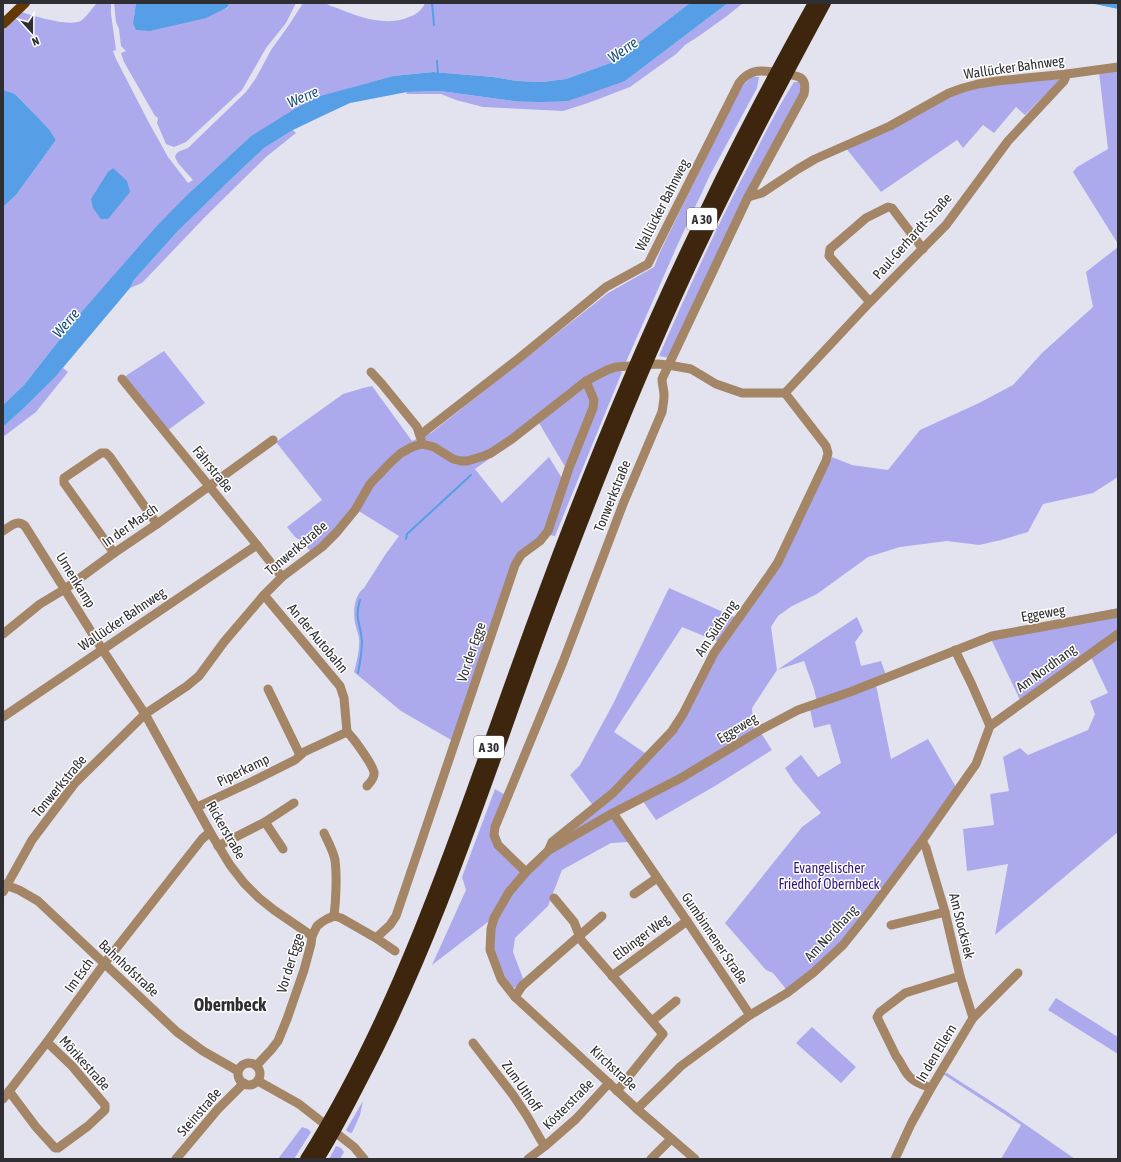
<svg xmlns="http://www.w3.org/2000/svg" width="1121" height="1162" font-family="'Asap Condensed',sans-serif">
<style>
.green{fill:#acaaec;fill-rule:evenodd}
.water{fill:#569ee5}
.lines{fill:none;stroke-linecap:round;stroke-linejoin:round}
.stream{stroke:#569ee5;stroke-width:2}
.minor{stroke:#a48566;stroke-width:9}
.major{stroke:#633900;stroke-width:10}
.highway{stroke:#3d260d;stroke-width:12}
.labels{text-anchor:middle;stroke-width:3;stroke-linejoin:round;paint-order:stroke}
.shield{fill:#fff;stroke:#6d6d70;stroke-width:1}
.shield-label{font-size:13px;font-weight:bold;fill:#2f2f33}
.street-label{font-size:14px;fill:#2f2f33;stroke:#fff}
.park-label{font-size:14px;fill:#32167e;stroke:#fff}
.water-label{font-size:15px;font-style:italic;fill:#1c4e7d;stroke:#fff}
.district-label{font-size:18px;font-weight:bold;fill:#2f2f33;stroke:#fff}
</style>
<rect width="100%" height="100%" fill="#e3e3ef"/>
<!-- green -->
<g class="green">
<path d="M97 3H111V14L116 50 113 51 116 59 148 121 168 157 188 183 193 180 178 163 175 157C176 151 183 150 188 148L246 92 256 78 271 50 289 25 303 3C310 3 319 1 325 3 329 5 333 7 337 8 359 17 386 27 409 17 416 15 422 10 425 3H690L613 62 566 79 542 82 517 81 493 77 433 72 393 76 350 88 251 136 187 195 78 316 24 385 3 405V207L16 195 56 140 49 129 15 94 3 91V31L21 12C34 16 72 28 82 20 88 15 92 8 97 3Z"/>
<polygon points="114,3 136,3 133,23 228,8 229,3 296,3 286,23 266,48 242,90 186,142 174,147 166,144 157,123 158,118 155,116 124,62 121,53 126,51 121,46 119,29 116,22"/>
<polygon points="728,3 743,3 727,16 699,36 685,45 676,54 630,87 588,103 563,111 483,107 456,100 441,94 406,94 407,92 440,91 514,101 625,81"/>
<polygon points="1118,69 1118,244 1073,172 1077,167 1108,149 1099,72"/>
<path d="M752 77H759L757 88 710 175 677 246 626 362H623L619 371 622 372 555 536 544 534 520 553 453 741 401 711 354 672C357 661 360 649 359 638 358 633 356 628 355 623 353 612 354 595 364 588L385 555 399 536 357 510 316 557 300 540 295 537 287 527 322 500 276 442 343 394 363 388 372 386 412 441 431 433 608 293 654 267 660 252 733 102 741 87ZM539 423 570 475 566 485 549 457 502 503 475 469Z"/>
<polygon points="1059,79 1059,81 1025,115 1016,107 994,133 983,125 963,148 957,140 881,192 845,147 950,95 975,87"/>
<path d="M794 82H799L803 89 669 358 659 356C687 292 716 228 749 165 763 137 777 109 794 82Z"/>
<polygon points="293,130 296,133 266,157 206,216 142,283 130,288 134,280 177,232 227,183 264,148"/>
<polygon points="1118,247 1118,477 1093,493 1043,504 1028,532 1001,540 979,545 947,541 900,547 868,557 817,594 792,606 778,616 771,627 777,670 857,617 863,631 855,642 861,666 881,661 886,675 875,680 891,759 928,739 956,787 872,904 841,942 809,972 786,989 773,973 766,970 725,923 802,827 821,813 794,782 785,768 801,755 818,777 841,763 830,724 814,728 809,705 817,702 814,689 804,661 777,670 752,708 754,733 759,730 772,750 715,786 656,820 640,797 610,813 629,842 611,843 562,870 548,906 515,938 513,952 524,981 518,988 510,987 492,950 497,915 432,965 466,890 462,877 495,789 507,796 492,835 527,871 613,793 672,731 721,643 682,627 614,732 648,755 594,807 570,775 580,765 613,704 669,588 739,619 799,523 832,457 852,465 888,470 920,430 979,403 1013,385 1042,353 1093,307 1086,272"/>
<polygon points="164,351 205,403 168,430 124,377"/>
<polygon points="63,368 68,372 36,412 3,437 3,427 24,408"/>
<polygon points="1118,608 1118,832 995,935 1008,864 967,871 963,829 994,825 990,794 1009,791 1003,757 1020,748 1028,755 1088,730 1095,714 1090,701 1108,693 1089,653 1020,700 991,639 987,634"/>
<polygon points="1056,998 1118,1037 1118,1054 1048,1010"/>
<polygon points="812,1027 856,1067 841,1083 796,1043"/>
<polygon points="947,1073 1006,1111 1075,1159 1001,1159 1021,1125 943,1074"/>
<polygon points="363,1101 360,1115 352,1133 348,1132 346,1130"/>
<polygon points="302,1127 308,1129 311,1132 294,1159 278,1159"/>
<polygon points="336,1146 341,1148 344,1152 340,1159 329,1159"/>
</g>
<!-- water -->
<g class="water">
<polygon points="136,3 229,3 228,7 206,18 150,31 136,30 133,23"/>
<polygon points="690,3 728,3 625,81 568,101 539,102 514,101 440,91 407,92 350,103 320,117 293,130 264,148 227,183 177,232 134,280 130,288 56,376 24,408 3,427 3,405 24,385 78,316 156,227 187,195 251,136 293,110 317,97 393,76 433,72 493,77 517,81 542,82 566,79 613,62"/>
<polygon points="1090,3 1118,3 1118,9"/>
<polygon points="3,90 15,94 49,129 56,140 16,195 3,207"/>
<polygon points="113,168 127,181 130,192 108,219 101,219 93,208 91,199 108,172"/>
</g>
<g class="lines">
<!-- stream -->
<g class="stream">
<polyline points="432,3 434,25"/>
<polyline points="437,61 438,74"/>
<polyline points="406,539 407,534 471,475"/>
<path d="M358 673C360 663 362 652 362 641 361 624 354 619 360 600"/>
</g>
<!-- minor -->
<g class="minor">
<polyline points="748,197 762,193 798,169 815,159 890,126 949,93 963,88 978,84 997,81 1067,74 1118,67"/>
<polyline points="870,302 829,256 830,249 866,218 888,207 892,208 923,249"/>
<polyline points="371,372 382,384 417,427 421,439"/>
<polyline points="122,379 257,545 282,577"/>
<polyline points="785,393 870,302 946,225 1008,141 1064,81 1067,74"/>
<path d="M420 435 518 359 606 287 648 264 739 83C752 66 766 71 784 74 790 75 798 75 802 79 806 83 805 89 804 94L748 197 662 379C662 385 664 389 664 395 664 401 663 406 662 412L623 504 563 662 495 827 494 835 498 845 526 872"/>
<path d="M3 531C11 526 17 519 25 526L102 649 145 714 210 832 230 865 244 883 259 898 274 910 312 936"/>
<polyline points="114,553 64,483 64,478 101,453 106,453 110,457 157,524"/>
<polyline points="264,595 340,686 344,698 347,732"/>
<polyline points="3,634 40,604 65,589 114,553 157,524 273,440"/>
<polyline points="955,650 972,685 990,726"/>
<polyline points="268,689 300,755"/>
<polyline points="3,717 257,545"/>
<path d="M347 732C353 737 372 764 374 772 375 778 370 783 367 786"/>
<polyline points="197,807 253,781 295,760 304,752 347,732"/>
<polyline points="613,813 687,921 750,1015"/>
<polyline points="265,822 283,849"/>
<path d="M324 833C328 842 333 850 335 860 337 875 336 900 334 916"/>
<polyline points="922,841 926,848 945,912 960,976 973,1018"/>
<polyline points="218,846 265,822 294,803"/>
<polyline points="549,849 552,842 613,793 672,731 683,714 714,653 770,574 778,562 826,461 828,453 826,446 785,393"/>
<polyline points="3,884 19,890 38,901 177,1032 203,1051 238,1071"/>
<polyline points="3,892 32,840 75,783 145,714 187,686 199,676 224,642 264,595 282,577 322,547 337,532 355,510 370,484 391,462 401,453 412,447 422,444 434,447 453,459 461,461 467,461 484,456 491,453 512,439 586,381 607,370 616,367 658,364 668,365 691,369 716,384 742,393 785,393"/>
<polyline points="634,894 657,878"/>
<polyline points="554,898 574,922 581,940 663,1034 617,1091"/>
<polyline points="891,925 945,912"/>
<polyline points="376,938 390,925 396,916 515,565 521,555 540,541 548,531 569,468 593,408 594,400 586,381"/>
<polyline points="612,976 687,921"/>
<polyline points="515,997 522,986 602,916"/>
<polyline points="652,1021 676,1001"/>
<polyline points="473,1043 513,1095 527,1116 542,1142 545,1146"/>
<circle cx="249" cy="1074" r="11"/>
<polyline points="257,1065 271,1050 278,1041 287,1019 304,970 311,944 312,936 317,926 322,922 327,919 334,916 341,918 376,938 395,951"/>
<polyline points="258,1081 299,1104 354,1147 364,1159"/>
<path d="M931 1088C923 1085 913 1082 908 1075 903 1069 901 1062 896 1056L877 1017 880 1012 905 993 960 976"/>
<polyline points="9,1091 36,1127 55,1148 58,1148 88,1126 105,1110 105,1105 72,1066 47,1042"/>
<polyline points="3,1099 47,1042 104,964 202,839 210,832"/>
<polyline points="637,1109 681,1066 750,1015 787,993 813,973 843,945 867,915 922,841 976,764 990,726 1118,634"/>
<polyline points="176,1159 218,1109 244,1083"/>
<polyline points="528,1159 545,1146 576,1119 609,1083"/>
<polyline points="651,1159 671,1139"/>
<polyline points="695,1159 637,1109 515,997 501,979 490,950 491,929 494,918 509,892 526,872 549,850 613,813 681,778 762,729 798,710 850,692 992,636 1118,613"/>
<polyline points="895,1159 911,1124 931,1088 973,1018 1018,973"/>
</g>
<!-- major -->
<polyline class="major" points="3,24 25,3"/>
<!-- highway -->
<g class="highway">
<path d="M306 1159C372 1054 418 940 460 825 488 749 514 673 542 598 589 471 641 345 700 223 735 148 774 75 814 3"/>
<path d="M318 1159C334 1134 347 1108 361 1081 442 927 492 760 553 598 594 489 637 380 686 275 729 182 777 92 825 3"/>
</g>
</g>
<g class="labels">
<!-- shield labels -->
<g class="shield">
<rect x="687" y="208" width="30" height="22" rx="3"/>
<rect x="474" y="736" width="30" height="22" rx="3"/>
</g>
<g class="shield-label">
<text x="702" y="224">A 30</text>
<text x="489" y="752">A 30</text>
</g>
<!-- street labels -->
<g class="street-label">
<text transform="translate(1014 67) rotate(-8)" y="5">Wallücker Bahnweg</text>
<text transform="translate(662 205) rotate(-63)" y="5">Wallücker Bahnweg</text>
<text transform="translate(912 236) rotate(-48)" y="5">Paul-Gerhardt-Straße</text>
<text transform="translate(213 469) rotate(51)" y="5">Fährstraße</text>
<text transform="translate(612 496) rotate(-68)" y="5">Tonwerkstraße</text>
<text transform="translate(130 525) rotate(-35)" y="5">In der Masch</text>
<text transform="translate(296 548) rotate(-40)" y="5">Tonwerkstraße</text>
<text transform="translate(76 580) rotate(58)" y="5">Urnenkamp</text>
<text transform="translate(1043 613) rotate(-10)" y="5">Eggeweg</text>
<text transform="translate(122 619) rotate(-34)" y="5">Wallücker Bahnweg</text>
<text transform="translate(716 628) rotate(-56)" y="5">Am Südhang</text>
<text transform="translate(318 638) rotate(50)" y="5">An der Autobahn</text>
<text transform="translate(471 652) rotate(-71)" y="5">Vor der Egge</text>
<text transform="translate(1046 668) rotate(-36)" y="5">Am Nordhang</text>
<text transform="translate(737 728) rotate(-31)" y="5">Eggeweg</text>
<text transform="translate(243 770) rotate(-26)" y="5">Piperkamp</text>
<text transform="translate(59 786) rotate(-50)" y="5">Tonwerkstraße</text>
<text transform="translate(226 830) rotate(60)" y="5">Rickerstraße</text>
<text transform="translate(962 926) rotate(76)" y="5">Am Stocksiek</text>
<text transform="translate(831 933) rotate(-47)" y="5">Am Nordhang</text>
<text transform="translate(641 937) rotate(-37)" y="5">Elbinger Weg</text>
<text transform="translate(715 938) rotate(56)" y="5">Gumbinnener Straße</text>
<text transform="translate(290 963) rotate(-73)" y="5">Vor der Egge</text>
<text transform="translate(129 968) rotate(43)" y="5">Bahnhofstraße</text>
<text transform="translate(79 975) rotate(-54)" y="5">Im Esch</text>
<text transform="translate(936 1053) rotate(-59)" y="5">In den Ellern</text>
<text transform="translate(85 1063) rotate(48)" y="5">Mörikestraße</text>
<text transform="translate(614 1068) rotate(43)" y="5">Kirchstraße</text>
<text transform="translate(522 1086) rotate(55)" y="5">Zum Uthoff</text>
<text transform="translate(568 1104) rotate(-45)" y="5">Kösterstraße</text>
<text transform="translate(199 1112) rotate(-49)" y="5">Steinstraße</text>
</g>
<!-- park labels -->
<g class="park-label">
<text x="829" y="873">Evangelischer<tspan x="829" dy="16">Friedhof Obernbeck</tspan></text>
</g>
<!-- water labels -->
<g class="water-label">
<text transform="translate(623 50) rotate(-35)" y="5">Werre</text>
<text transform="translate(303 97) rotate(-23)" y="5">Werre</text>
<text transform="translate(66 323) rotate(-50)" y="5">Werre</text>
</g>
<!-- district labels -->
<g class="district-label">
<text x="230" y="1011">Obernbeck</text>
</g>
</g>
<!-- border -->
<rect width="1121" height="1162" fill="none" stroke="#2f2f33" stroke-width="8"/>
<!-- north arrow -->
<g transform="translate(32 32) rotate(159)" stroke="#ffffff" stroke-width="3" paint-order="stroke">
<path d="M0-3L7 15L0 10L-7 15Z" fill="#2f2f33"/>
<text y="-6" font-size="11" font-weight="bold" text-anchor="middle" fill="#2f2f33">N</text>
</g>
</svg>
